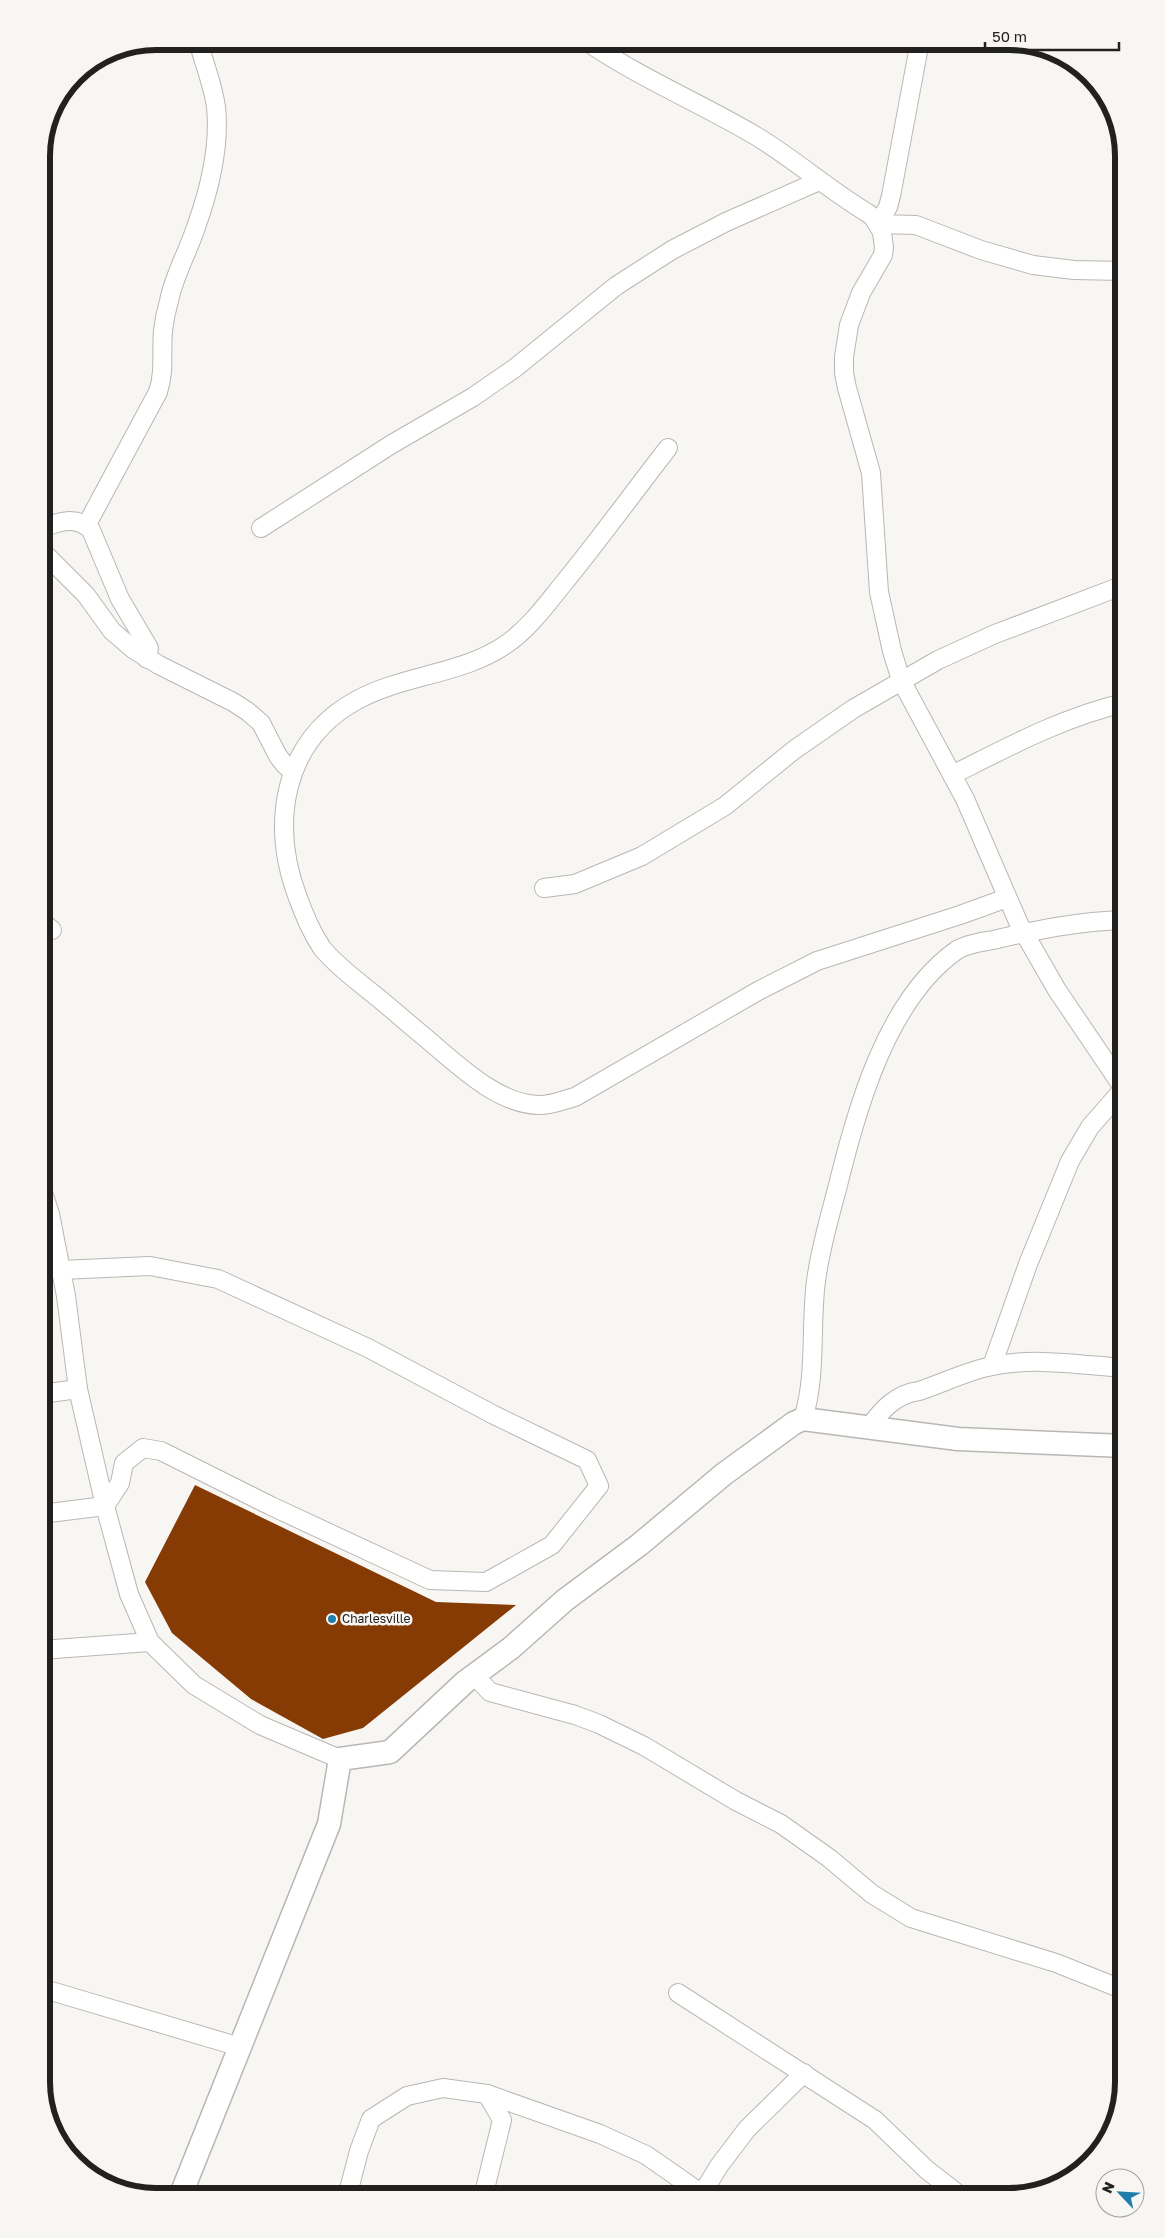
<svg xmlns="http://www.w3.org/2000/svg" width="1165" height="2238" font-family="'Golos Text',sans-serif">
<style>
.building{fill:#853b03}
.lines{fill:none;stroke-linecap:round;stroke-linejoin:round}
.minor-casing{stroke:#b9b7b4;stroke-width:20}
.tertiary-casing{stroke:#b9b7b4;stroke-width:25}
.minor{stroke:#fff;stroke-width:18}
.tertiary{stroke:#fff;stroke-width:22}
.poi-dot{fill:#207eab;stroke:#f8f6f3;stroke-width:2}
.labels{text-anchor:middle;stroke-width:5;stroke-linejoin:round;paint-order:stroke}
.poi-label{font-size:12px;fill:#222120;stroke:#f8f6f3;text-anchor:start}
.rim{fill:none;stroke:#222120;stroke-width:6}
</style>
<rect width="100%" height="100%" fill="#f8f6f3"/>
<!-- building -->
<polygon class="building" points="195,1485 436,1602 516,1605 363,1728 323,1739 251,1699 172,1633 145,1582"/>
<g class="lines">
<!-- minor casing -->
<g class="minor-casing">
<g id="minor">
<path d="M586 41C640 78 700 103 756 136 794 159 828 189 866 212L873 217 882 232 884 248 883 255 861 293 849 325 844 357V373L847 388 871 473 879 592 892 651 901 680 965 799 1019 924 1057 990 1124 1089"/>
<polyline points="878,224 916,225 981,250 1033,265 1074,270 1124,271"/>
<polyline points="878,224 888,207 891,196 920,41"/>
<path d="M668 448C633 493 599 540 563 584 546 605 530 627 508 643 463 675 405 674 357 700 282 741 270 824 298 898 305 916 311 932 322 948 335 964 351 976 367 989 385 1003 403 1019 421 1034 454 1061 496 1105 540 1105 552 1105 563 1100 575 1097L758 991 817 961 960 915 1007 898"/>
<path d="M86 526 158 392C165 371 161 352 163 331 164 322 166 311 169 301 174 275 188 252 196 227 209 191 220 146 216 107 213 85 204 63 198 41"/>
<path d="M41 528C60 522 76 515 91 530L120 599 149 648 147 659"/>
<polyline points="261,528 392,444 473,397 515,368 616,286 672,250 726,222 819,181"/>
<polyline points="41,550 86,595 112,631 133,649 159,665 233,702 247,711 261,723 278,756 285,765 293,772"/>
<path d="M952 775C1008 747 1063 717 1124 703"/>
<polyline points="544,888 575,884 642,856 725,806 794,750 853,709 938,660 995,634 1124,585"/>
<polyline points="41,921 52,930"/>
<polyline points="41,1186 50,1214 66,1296 78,1389 105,1506 129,1594 150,1642 194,1685 260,1725 340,1759"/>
<polyline points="992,1366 1028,1264 1070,1161 1090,1127 1124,1088"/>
<polyline points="41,1394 78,1389"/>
<path d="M803 1419C817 1374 810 1327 816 1281 820 1250 829 1219 837 1189 857 1109 886 1000 957 950 966 944 982 942 993 940 1036 930 1080 921 1124 920"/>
<path d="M869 1428C881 1410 896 1394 919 1391 943 1383 967 1371 992 1366 1034 1357 1081 1365 1124 1368"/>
<polyline points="41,1514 105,1506 120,1483 124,1463 143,1448 161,1451 271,1506 430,1580 486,1582 552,1545 599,1486 587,1460 494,1415 368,1348 218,1279 150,1266 61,1270"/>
<polyline points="41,1650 150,1642"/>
<polyline points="474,1675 490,1692 575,1715 599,1724 644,1746 736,1801 781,1824 829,1858 872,1894 911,1918 1056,1963 1124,1990"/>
<polyline points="41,1988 240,2047"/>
<polyline points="678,1993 875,2120 927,2170 962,2197"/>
<polyline points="487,2094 600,2134 646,2155 702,2194"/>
<polyline points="347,2197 359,2151 371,2119 407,2096 443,2088 487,2094 502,2120 483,2197"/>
<polyline points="700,2197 719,2166 747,2129 804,2073"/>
</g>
</g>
<!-- tertiary casing -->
<g class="tertiary-casing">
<polyline id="tertiary" points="180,2197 329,1824 340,1759 390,1752 465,1682 511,1648 565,1600 639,1545 724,1474 794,1423 803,1419 958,1439 1124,1446"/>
</g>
<!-- minor -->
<use href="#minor" class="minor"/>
<!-- tertiary -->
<use href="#tertiary" class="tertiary"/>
</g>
<!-- markers -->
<circle class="poi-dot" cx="332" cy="1619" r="5"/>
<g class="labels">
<!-- poi labels -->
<g class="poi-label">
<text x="342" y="1623">Charlesville</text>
</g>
</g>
<!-- crop -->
<path d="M0 0H1165V2238H0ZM156 50H1009A106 106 0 0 1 1115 156V2082A106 106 0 0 1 1009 2188H156A106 106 0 0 1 50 2082V156A106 106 0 0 1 156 50Z" fill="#f8f6f3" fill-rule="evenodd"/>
<path class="rim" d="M156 50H1009A106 106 0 0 1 1115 156V2082A106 106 0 0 1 1009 2188H156A106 106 0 0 1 50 2082V156A106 106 0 0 1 156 50Z"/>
<!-- north arrow -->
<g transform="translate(1120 2193) rotate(295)"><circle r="24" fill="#f8f6f3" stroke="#a2a19f"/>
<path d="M0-4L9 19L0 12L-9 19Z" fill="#207eab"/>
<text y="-8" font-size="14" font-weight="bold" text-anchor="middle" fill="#222120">N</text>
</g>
<!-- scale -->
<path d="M985 42v8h134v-8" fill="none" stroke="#222120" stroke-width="2.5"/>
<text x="992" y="42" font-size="15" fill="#222120" stroke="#f8f6f3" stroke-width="4" paint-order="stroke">50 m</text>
</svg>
